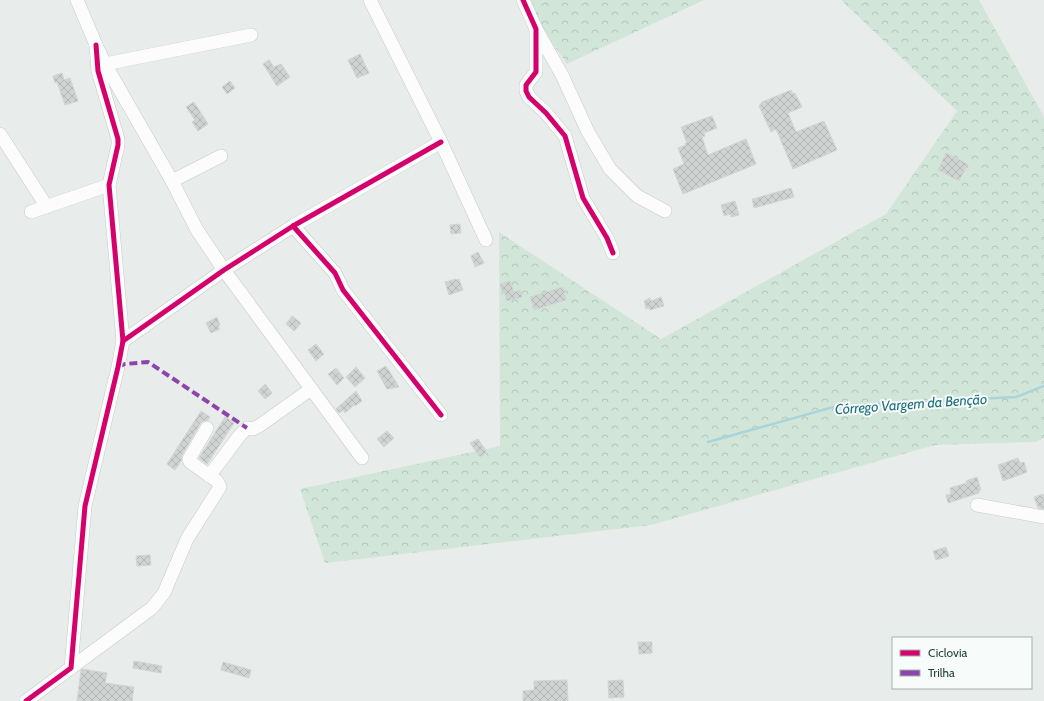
<svg xmlns="http://www.w3.org/2000/svg" width="1044" height="701" font-family="Cabin,sans-serif">
<style>
.forest{fill:url(#forest-crowns)}
.lines{fill:none;stroke-linecap:round;stroke-linejoin:round}
.stream{stroke:#a9d4db;stroke-width:2.5}
.building{fill:url(#building-cross-hatch);stroke:#d1d6d4}
.minor-casing{stroke:#c5cac8;stroke-width:14}
.minor{stroke:#fcfcfc;stroke-width:13}
.quiet{stroke:#8e44ad;stroke-width:4;stroke-dasharray:8 4;stroke-linecap:butt}
.cycleway-casing{stroke:#f7fbf9;stroke-width:8}
.cycleway{stroke:#d6006c;stroke-width:5}
.labels{text-anchor:middle;stroke-width:4;stroke-linejoin:round;paint-order:stroke}
.water-label{font-size:14px;font-style:italic;fill:#1c6f80;stroke:#f7fbf9}
</style>
<defs>
<pattern id="forest-crowns" width="20" height="18" patternUnits="userSpaceOnUse"><rect width="20" height="18" fill="#d1e6d8"/><path d="M2 6a3 3 0 1 1 6 0M12 15a3 3 0 1 1 6 0" fill="none" stroke="#b3c6ba"/></pattern>
<pattern id="building-cross-hatch" width="8" height="8" patternUnits="userSpaceOnUse"><rect width="8" height="8" fill="#cfd4d2"/><path d="M0 0l8 8M0 8l8-8" fill="none" stroke="#b2b7b5"/></pattern>
</defs>
<rect width="100%" height="100%" fill="#e8edeb"/>
<!-- forest -->
<g class="forest">
<polygon points="523,0 704,0 567,64"/>
<polygon points="841,0 979,0 1044,117 1044,438 1036,442 935,445 651,525 325,563 300,489 500,446 499,232 661,339 886,214 957,111"/>
</g>
<g class="lines">
<!-- stream -->
<polyline class="stream" points="708,442 837,406 1016,397 1044,386"/>
</g>
<!-- building -->
<g class="building">
<polygon points="360,54 369,73 357,78 348,60"/>
<polygon points="269,60 274,67 281,64 290,77 277,86 263,64"/>
<polygon points="62,73 64,80 70,78 78,101 65,105 57,82 55,83 53,76"/>
<polygon points="230,81 235,88 227,94 222,87"/>
<polygon points="791,90 793,94 795,93 802,107 788,113 796,132 824,121 837,150 793,169 776,129 771,132 759,106 762,102"/>
<polygon points="194,102 208,124 198,131 192,122 195,120 186,107"/>
<polygon points="712,116 717,128 704,133 705,136 702,137 708,155 746,139 756,164 683,194 673,169 684,164 678,148 686,145 685,143 687,143 681,127"/>
<polygon points="946,153 968,164 959,181 938,170"/>
<polygon points="791,188 794,197 754,208 752,199 753,199"/>
<polygon points="735,201 739,215 731,217 730,214 724,216 721,205"/>
<polygon points="460,224 461,233 451,234 450,225"/>
<polygon points="478,252 484,263 475,267 471,256"/>
<polygon points="456,279 456,280 459,279 463,290 449,295 445,282"/>
<polygon points="510,281 514,292 520,290 522,297 507,301 504,292 502,292 500,284"/>
<polygon points="563,287 566,300 534,310 530,297"/>
<polygon points="661,297 664,306 650,310 649,308 646,309 644,301 650,298 651,301"/>
<polygon points="292,316 301,323 294,331 286,324"/>
<polygon points="217,317 220,325 218,326 220,329 211,333 206,323"/>
<polygon points="316,344 324,354 316,361 308,350"/>
<polygon points="386,366 399,387 387,389 377,371"/>
<polygon points="356,367 365,378 355,387 346,377"/>
<polygon points="336,368 344,378 337,385 328,374"/>
<polygon points="265,384 272,393 265,399 258,391"/>
<polygon points="356,391 362,401 355,406 354,405 345,413 343,410 339,413 336,409"/>
<polygon points="201,411 210,417 208,420 203,421 200,424 182,455 181,461 175,470 167,464"/>
<polygon points="225,417 234,423 207,464 199,458"/>
<polygon points="387,431 394,438 384,447 377,439"/>
<polygon points="478,439 487,452 480,457 470,443"/>
<polygon points="1018,458 1020,463 1024,462 1027,472 1003,481 998,465"/>
<polygon points="977,477 981,490 979,490 979,493 948,503 946,495 951,494 950,488 967,483 966,481"/>
<polygon points="1044,494 1044,509 1038,508 1034,497"/>
<polygon points="946,547 949,556 936,560 933,551"/>
<polygon points="150,555 151,565 137,566 136,556"/>
<polygon points="638,642 652,642 652,653 639,654"/>
<polygon points="134,661 162,666 161,673 133,668"/>
<polygon points="223,662 251,670 249,678 221,670"/>
<polygon points="82,669 107,673 105,683 134,687 132,701 77,701 81,670"/>
<polygon points="567,680 568,701 523,701 523,691 534,690 534,681"/>
<polygon points="623,680 624,697 609,698 608,681"/>
</g>
<g class="lines">
<!-- minor casing -->
<g class="minor-casing">
<g id="minor">
<polyline points="77,0 96,45 105,64 172,181 197,230 224,270 362,458"/>
<polyline points="370,0 441,142 486,240"/>
<polyline points="523,0 536,29 562,75 588,132 610,169 637,196 665,211"/>
<polyline points="536,31 536,72 526,85 526,91 529,97 546,113 565,136 583,198 607,238 613,253"/>
<polyline points="105,64 251,35"/>
<polyline points="0,134 47,207"/>
<polyline points="172,181 221,156"/>
<polyline points="31,212 109,185"/>
<polyline points="293,226 335,273 343,290 441,415"/>
<polyline points="123,341 224,270 293,226 441,142"/>
<polyline points="209,476 240,435 247,428 253,429 259,426 311,389"/>
<polyline points="977,505 1044,517"/>
<polyline points="71,668 85,506 118,367 123,341 109,185 118,145 118,139 98,71 96,45"/>
<polyline points="26,701 152,608 164,593 187,539 220,487 217,481 190,462 189,459 207,428"/>
</g>
</g>
<!-- minor -->
<use href="#minor" class="minor"/>
<!-- quiet -->
<polyline class="quiet" points="118,367 125,364 148,362 247,428"/>
<!-- cycleway casing -->
<g class="cycleway-casing">
<g id="cycleway">
<polyline points="523,0 536,29 536,72 526,85 526,91 529,97 546,113 565,136 583,198 607,238 613,253"/>
<polyline points="293,226 335,273 343,290 441,415"/>
<polyline points="123,341 224,270 293,226 441,142"/>
<polyline points="26,701 71,668 85,506 118,367 123,341 109,185 118,145 118,139 98,71 96,45"/>
</g>
</g>
<!-- cycleway -->
<use href="#cycleway" class="cycleway"/>
</g>
<g class="labels">
<!-- water labels -->
<g class="water-label">
<text transform="translate(911 404) rotate(-4)" y="5">Córrego Vargem da Benção</text>
</g>
</g>
<!-- legend -->
<rect x="892" y="637" width="140" height="52" fill="#f7fbf9" stroke="#a3b1ad"/>
<rect x="900" y="650" width="20" height="6" fill="#d6006c" stroke="#a3b1ad"/>
<text x="928" y="657" font-size="12" fill="#24423a">Ciclovia</text>
<rect x="900" y="670" width="20" height="6" fill="#8e44ad" stroke="#a3b1ad"/>
<text x="928" y="677" font-size="12" fill="#24423a">Trilha</text>
</svg>
